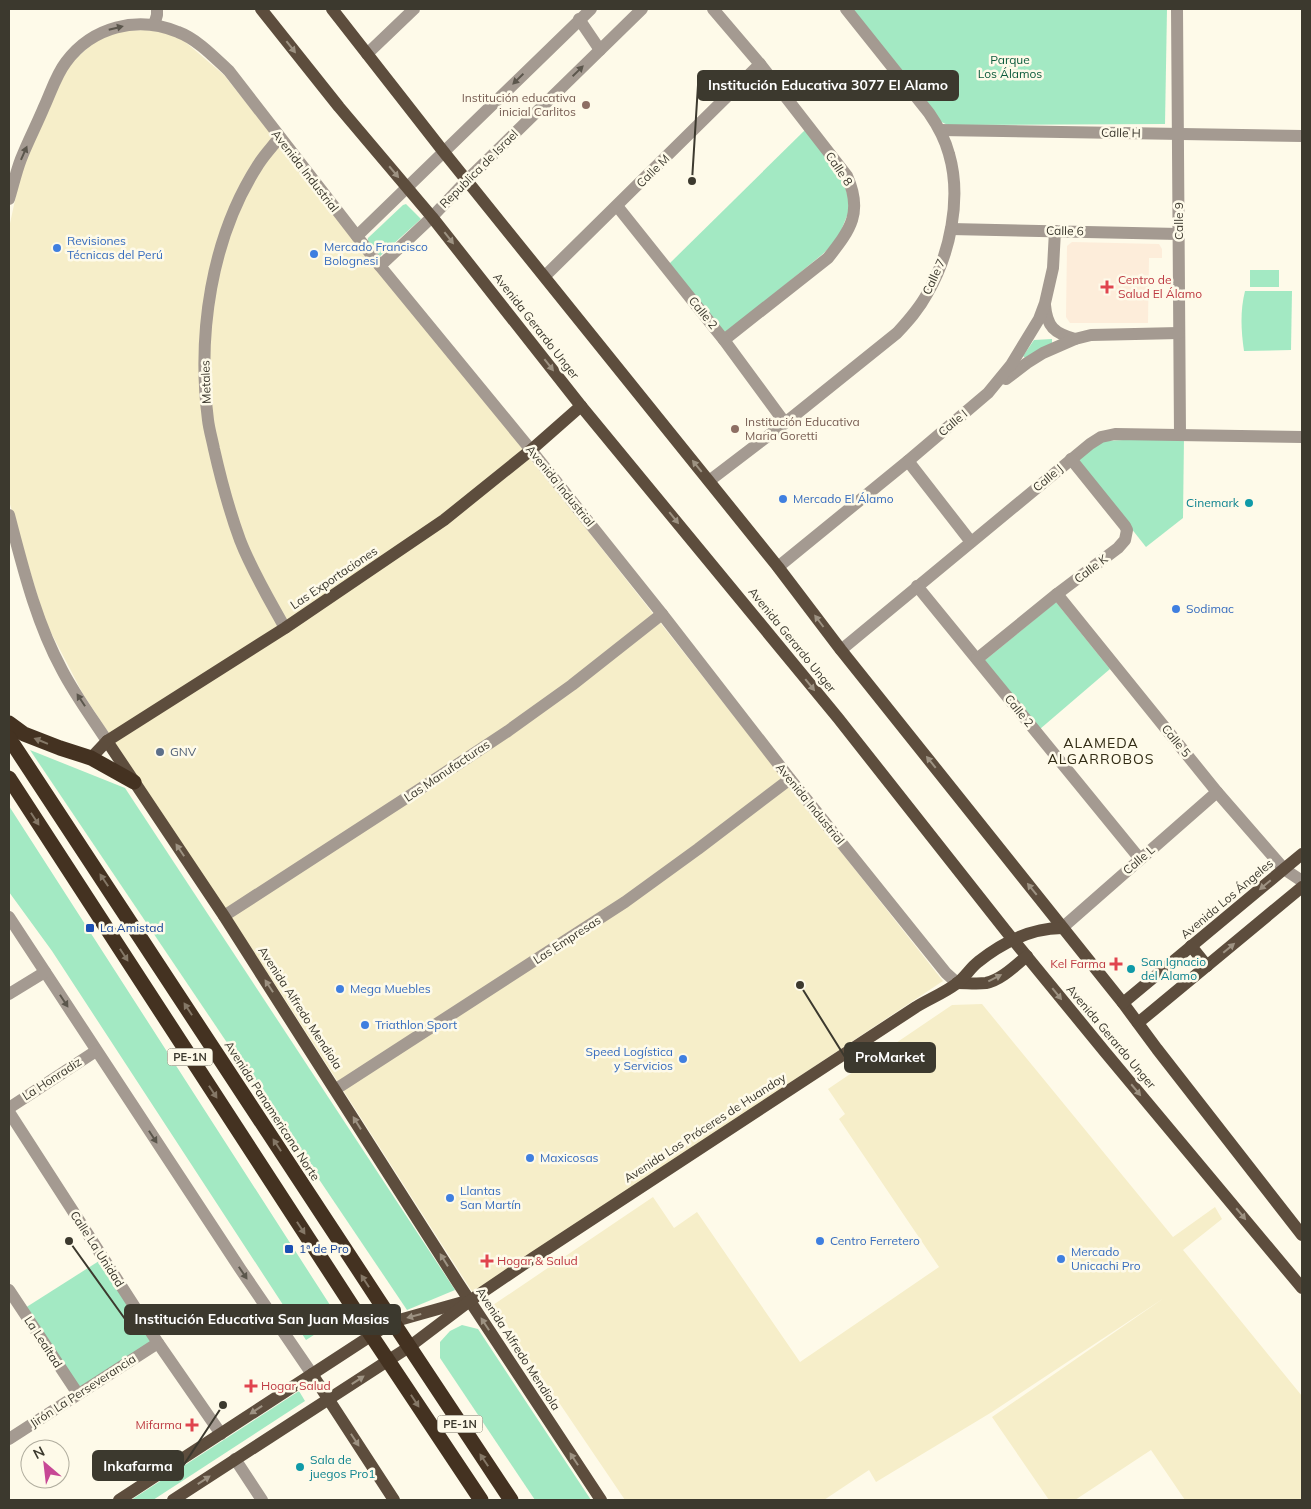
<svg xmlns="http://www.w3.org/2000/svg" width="1311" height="1509" font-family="Mulish,sans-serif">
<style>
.built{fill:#f6eec9}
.medical{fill:#fdedda}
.green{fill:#a3e9c3}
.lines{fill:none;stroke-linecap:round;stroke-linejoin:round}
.minor{stroke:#a49a91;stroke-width:12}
.major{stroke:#5d4d3d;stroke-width:12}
.highway{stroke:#443221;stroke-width:15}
.oneway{fill:#5b564c}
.oneway2{fill:#9d9282}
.oneway3{fill:#857867}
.education-dot{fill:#8d6e63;stroke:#fefae9;stroke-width:2}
.shop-dot{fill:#3f7fe0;stroke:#fefae9;stroke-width:2}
.health-dot{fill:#e0444e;stroke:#fefae9;stroke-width:2}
.culture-dot{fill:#0f9aa8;stroke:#fefae9;stroke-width:2}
.service-dot{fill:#5c6f8a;stroke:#fefae9;stroke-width:2}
.transit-dot{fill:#1a4fb4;stroke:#fefae9;stroke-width:2}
.labels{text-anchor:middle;stroke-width:5;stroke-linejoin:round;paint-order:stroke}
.shield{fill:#fefae9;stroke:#767366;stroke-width:1}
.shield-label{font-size:11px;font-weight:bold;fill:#3c392e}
.park-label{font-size:12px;fill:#0c5b3c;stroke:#fefae9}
.education-label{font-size:12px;fill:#785e54;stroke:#fefae9;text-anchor:end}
.street-label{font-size:12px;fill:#3c392e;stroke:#fefae9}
.shop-label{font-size:12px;fill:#366cbe;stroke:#fefae9;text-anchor:start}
.health-label{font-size:12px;fill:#be3a42;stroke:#fefae9;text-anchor:start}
.culture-label{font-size:12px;fill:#0d838f;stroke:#fefae9;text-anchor:start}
.service-label{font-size:12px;fill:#4e5e75;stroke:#fefae9;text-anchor:start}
.transit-label{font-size:12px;fill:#164399;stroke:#fefae9;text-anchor:start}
.neighbourhood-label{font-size:14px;letter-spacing:1px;fill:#322c15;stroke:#fefae9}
.leader{fill:none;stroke:#3c392e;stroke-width:2}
.callout-dot{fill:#3c392e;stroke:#fefae9;stroke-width:2}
.callout{fill:#3c392e;stroke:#3c392e;stroke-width:2}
.callout-label{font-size:14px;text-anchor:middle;font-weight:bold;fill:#fff}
</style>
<rect width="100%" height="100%" fill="#fefae9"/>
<!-- built -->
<g class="built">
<polygon points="146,30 176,34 224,75 535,464 943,981 473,1293 286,1001 83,694 45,621 9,501 9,228 23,163 68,66 94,42 118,31"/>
<polygon points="982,1004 1173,1237 1215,1207 1222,1219 1183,1250 1302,1396 1302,1500 1185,1500 1151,1450 1075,1500 1049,1500 992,1417 1164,1298 992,1412 876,1482 869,1470 824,1500 625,1500 493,1305 653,1197 674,1228 697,1212 800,1362 939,1267 839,1119 845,1114 828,1089 952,1005"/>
</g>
<!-- medical -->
<polygon class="medical" points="1072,242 1159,244 1162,249 1162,258 1149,258 1148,323 1070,323 1066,317 1067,246"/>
<!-- green -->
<g class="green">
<polygon points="852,9 1167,9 1165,124 948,125 939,121"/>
<polygon points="805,130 842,177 851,206 838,238 824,253 725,334 669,264"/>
<polygon points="406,204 421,219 379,257 367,244 368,238 403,205"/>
<rect x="1250" y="270" width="29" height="17"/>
<path d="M1245 291H1292L1291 350 1244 351C1241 330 1240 311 1245 291Z"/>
<polygon points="1052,339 1052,343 1025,358 1023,356 1034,340"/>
<polygon points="1184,437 1183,518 1146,547 1077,460 1103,441"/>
<polygon points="1056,602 1110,669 1040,729 984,661"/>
<polygon points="30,750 125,788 455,1290 407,1310"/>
<polygon points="9,806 339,1319 306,1340 52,951 9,892"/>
<polygon points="99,1261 152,1342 78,1388 25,1308"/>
<polygon points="462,1325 478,1329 591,1500 535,1500 440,1358 440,1342 450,1331"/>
<polygon points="299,1391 305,1401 153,1500 131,1500"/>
</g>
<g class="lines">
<!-- minor -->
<g class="minor">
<path d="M713 9 760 64 847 176C863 212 851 229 828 258L724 340"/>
<polyline points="1177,9 1180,434"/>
<polyline points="579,19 600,50"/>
<polyline points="154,25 157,15 157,9"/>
<polyline points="367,54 414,9"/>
<polyline points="940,130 1302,136"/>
<path d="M279 138C272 147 264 155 258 165 211 238 197 334 208 420 209 429 212 439 214 449 221 480 229 510 240 540 252 571 269 599 285 628"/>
<path d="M9 199C13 186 16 172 21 159 28 141 37 124 44 107 51 92 56 75 66 62 92 27 137 15 178 32 197 39 214 57 229 71L380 266 531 450 662 614 790 779 946 973 957 983"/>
<polyline points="617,206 724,340 785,423"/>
<polyline points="951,229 1179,234"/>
<polyline points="357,236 591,9"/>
<polyline points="380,266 432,217 467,180 642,9"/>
<polyline points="545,276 760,64"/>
<path d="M1045 305C1047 327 1054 333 1075 339"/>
<polyline points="1006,379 1027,363 1043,353 1075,339 1091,335 1179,333"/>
<polyline points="908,461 971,542"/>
<path d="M709 481 785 423 897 333C908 321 919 309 927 294 950 255 962 198 949 154 945 139 938 126 929 113L846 9"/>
<path d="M9 515C23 568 36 622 62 670 75 695 92 718 107 741"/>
<polyline points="778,567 908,461 988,393 1011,365 1039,319 1045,303 1053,268 1055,231"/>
<polyline points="917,586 1140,859"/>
<polyline points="1057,594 1217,792 1284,869 1302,881"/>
<polyline points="841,650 1090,444 1101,437 1115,434 1302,437"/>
<polyline points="977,659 1057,594 1118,548 1125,540 1127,530 1125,526 1071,459"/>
<polyline points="224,916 440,776 508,731 572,685 662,614"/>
<polyline points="9,917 241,1270 312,1374"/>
<polyline points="1062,928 1217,792"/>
<polyline points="9,994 45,972"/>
<polyline points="336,1089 625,902 698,849 790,779"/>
<polyline points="9,1108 96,1051"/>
<polyline points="9,1112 158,1343 221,1434"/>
<polyline points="9,1290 78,1394"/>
<polyline points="9,1439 158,1343"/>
<polyline points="235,1459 262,1500"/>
</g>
<!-- major -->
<g class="major">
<polyline points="261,9 339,107 432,217 581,406 838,718 1006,931 1105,1052 1302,1288"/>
<polyline points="332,9 443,151 778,567 841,650 1123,1003 1157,1049 1302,1235"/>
<polyline points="107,741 224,916 458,1283 601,1500"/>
<polyline points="91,758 107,741 285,628 444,520 531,450 581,406"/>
<polyline points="1191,946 1207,966"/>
<path d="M957 983C967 983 977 984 986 983 1001 980 1015 966 1027 956"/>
<polyline points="1123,1003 1302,854"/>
<polyline points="1138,1023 1302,887"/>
<polyline points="312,1374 394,1500"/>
<polyline points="119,1500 392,1322 463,1302"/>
<path d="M173 1500 409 1347 471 1300 533 1258 916 1007C929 999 944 993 956 984 965 978 970 968 978 962 1002 943 1031 928 1062 928"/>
</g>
<!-- highway -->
<g class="highway">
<polyline points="9,723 24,734 60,748 91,758 134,782"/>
<path d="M9 738C177 991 342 1247 511 1500"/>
<polyline points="9,778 371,1335 481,1500"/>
</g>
</g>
<!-- one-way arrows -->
<defs><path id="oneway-solid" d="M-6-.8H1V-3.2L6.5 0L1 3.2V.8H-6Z" transform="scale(1.25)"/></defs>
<g class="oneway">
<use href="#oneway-solid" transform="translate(116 28) rotate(-14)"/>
<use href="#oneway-solid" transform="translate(578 71) rotate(-44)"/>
<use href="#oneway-solid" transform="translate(518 79) rotate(136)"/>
<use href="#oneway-solid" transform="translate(24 153) rotate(-66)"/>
<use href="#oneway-solid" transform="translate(81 700) rotate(-123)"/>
<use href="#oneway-solid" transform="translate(64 1001) rotate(57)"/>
<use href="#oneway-solid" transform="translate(153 1137) rotate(57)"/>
<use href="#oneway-solid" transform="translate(243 1273) rotate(56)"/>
</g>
<g class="oneway2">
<use href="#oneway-solid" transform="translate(291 47) rotate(52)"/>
<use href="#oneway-solid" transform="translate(394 172) rotate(50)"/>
<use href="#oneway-solid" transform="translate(449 238) rotate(52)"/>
<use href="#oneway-solid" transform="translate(549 365) rotate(52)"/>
<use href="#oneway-solid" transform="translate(697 466) rotate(-129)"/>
<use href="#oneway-solid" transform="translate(674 518) rotate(51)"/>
<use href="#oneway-solid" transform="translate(819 621) rotate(-127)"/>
<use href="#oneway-solid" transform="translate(810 685) rotate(51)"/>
<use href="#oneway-solid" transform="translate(931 762) rotate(-129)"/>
<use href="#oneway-solid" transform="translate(180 850) rotate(-124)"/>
<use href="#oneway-solid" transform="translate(1265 885) rotate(140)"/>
<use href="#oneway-solid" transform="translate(1032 889) rotate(-129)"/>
<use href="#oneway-solid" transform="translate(1229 948) rotate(-40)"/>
<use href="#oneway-solid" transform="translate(995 978) rotate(-27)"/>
<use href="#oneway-solid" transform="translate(269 986) rotate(-123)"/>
<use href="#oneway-solid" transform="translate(1057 994) rotate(51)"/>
<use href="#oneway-solid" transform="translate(1136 1090) rotate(50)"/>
<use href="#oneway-solid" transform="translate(357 1123) rotate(-122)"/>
<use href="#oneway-solid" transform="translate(1241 1214) rotate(50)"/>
<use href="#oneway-solid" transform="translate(444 1260) rotate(-122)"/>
<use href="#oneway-solid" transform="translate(414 1316) rotate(165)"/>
<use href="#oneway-solid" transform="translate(485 1324) rotate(-123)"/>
<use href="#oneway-solid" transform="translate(358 1380) rotate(-33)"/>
<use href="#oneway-solid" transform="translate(256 1410) rotate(146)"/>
<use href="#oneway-solid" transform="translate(355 1440) rotate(57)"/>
<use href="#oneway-solid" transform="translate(574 1459) rotate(-123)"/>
<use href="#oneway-solid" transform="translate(204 1480) rotate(-33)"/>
</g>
<g class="oneway3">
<use href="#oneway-solid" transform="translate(41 741) rotate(-158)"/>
<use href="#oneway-solid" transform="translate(35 819) rotate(57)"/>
<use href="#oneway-solid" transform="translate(104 880) rotate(-124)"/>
<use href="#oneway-solid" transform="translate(124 955) rotate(57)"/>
<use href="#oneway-solid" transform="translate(188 1009) rotate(-123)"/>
<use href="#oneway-solid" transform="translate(213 1092) rotate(57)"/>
<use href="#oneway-solid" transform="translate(277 1145) rotate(-123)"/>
<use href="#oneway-solid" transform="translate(301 1228) rotate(57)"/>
<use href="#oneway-solid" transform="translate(365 1281) rotate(-123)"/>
<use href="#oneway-solid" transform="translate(415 1401) rotate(57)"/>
<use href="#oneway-solid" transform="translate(484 1460) rotate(-124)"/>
</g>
<!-- markers -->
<g class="education-dot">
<circle cx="586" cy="105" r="5"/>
<circle cx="735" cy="429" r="5"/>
</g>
<g class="shop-dot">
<circle cx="57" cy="248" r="5"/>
<circle cx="314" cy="254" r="5"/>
<circle cx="783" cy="499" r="5"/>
<circle cx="1176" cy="609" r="5"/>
<circle cx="340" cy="989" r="5"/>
<circle cx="365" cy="1025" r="5"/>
<circle cx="683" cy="1059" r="5"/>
<circle cx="530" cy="1158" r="5"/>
<circle cx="450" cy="1198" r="5"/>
<circle cx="820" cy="1241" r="5"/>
<circle cx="1061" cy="1259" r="5"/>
</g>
<g class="health-dot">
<path d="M1104.5 279.5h5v5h5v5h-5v5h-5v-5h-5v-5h5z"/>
<path d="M1113.5 956.5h5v5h5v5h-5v5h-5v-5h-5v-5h5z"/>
<path d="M484.5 1253.5h5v5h5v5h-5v5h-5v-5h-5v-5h5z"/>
<path d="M248.5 1378.5h5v5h5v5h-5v5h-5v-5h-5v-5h5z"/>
<path d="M189.5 1417.5h5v5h5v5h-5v5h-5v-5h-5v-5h5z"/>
</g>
<g class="culture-dot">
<circle cx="1249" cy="503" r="5"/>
<circle cx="1131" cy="969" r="5"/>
<circle cx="300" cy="1467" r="5"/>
</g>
<circle class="service-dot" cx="160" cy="752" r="5"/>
<g class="transit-dot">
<rect x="85" y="923" width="10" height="10" rx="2.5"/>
<rect x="284" y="1244" width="10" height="10" rx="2.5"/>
</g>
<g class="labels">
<!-- shield labels -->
<g class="shield">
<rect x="167.5" y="1048.5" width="45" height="17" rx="4"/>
<rect x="437.5" y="1415.5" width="45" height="17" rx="4"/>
</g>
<g class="shield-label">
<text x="190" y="1061">PE-1N</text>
<text x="460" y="1428">PE-1N</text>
</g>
<!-- park labels -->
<g class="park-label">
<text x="1010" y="64">Parque<tspan x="1010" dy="14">Los Álamos</tspan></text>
</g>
<!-- education labels -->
<g class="education-label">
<text x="576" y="102">Institución educativa<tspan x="576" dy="14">inicial Carlitos</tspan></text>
<text x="745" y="426" text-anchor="start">Institución Educativa<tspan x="745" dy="14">Maria Goretti</tspan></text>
</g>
<!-- street labels -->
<g class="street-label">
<text transform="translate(1121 133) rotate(1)" y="4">Calle H</text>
<text transform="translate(479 169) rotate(-45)" y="4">Republica de Israel</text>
<text transform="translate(839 169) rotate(56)" y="4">Calle 8</text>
<text transform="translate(305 171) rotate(52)" y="4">Avenida Industrial</text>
<text transform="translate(653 171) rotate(-45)" y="4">Calle M</text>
<text transform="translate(1179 221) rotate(-90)" y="4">Calle 9</text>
<text transform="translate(1065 231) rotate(1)" y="4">Calle 6</text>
<text transform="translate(934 277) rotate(-65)" y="4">Calle 7</text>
<text transform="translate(703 313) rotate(51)" y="4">Calle 2</text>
<text transform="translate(536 326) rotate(52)" y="4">Avenida Gerardo Unger</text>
<text transform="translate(206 382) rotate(-92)" y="4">Metales</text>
<text transform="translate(953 423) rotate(-40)" y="4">Calle I</text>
<text transform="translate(1048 478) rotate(-40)" y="4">Calle J</text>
<text transform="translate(560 486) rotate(51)" y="4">Avenida Industrial</text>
<text transform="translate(1091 569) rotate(-37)" y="4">Calle K</text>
<text transform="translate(334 578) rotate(-34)" y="4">Las Exportaciones</text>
<text transform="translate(792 640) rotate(51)" y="4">Avenida Gerardo Unger</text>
<text transform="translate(1019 711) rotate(51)" y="4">Calle 2</text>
<text transform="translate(1176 741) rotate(51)" y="4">Calle 5</text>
<text transform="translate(447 771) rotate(-34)" y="4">Las Manufacturas</text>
<text transform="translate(810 804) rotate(51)" y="4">Avenida Industrial</text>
<text transform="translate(1139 860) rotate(-41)" y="4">Calle L</text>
<text transform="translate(1227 899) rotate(-40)" y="4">Avenida Los Ángeles</text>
<text transform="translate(567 940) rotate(-33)" y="4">Las Empresas</text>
<text transform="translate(300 1008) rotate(57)" y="4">Avenida Alfredo Mendiola</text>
<text transform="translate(1111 1037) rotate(50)" y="4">Avenida Gerardo Unger</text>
<text transform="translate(52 1079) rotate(-33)" y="4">La Honradiz</text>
<text transform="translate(272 1111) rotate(57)" y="4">Avenida Panamericana Norte</text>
<text transform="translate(705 1128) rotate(-33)" y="4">Avenida Los Próceres de Huandoy</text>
<text transform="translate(97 1249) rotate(57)" y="4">Calle La Unidad</text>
<text transform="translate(43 1342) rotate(57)" y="4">La Lealtad</text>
<text transform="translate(518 1349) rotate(57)" y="4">Avenida Alfredo Mendiola</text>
<text transform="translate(83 1391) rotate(-33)" y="4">Jirón La Perseverancia</text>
</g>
<!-- shop labels -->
<g class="shop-label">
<text x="67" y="245">Revisiones<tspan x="67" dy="14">Técnicas del Perú</tspan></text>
<text x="324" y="251">Mercado Francisco<tspan x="324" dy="14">Bolognesi</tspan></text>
<text x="793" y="503">Mercado El Álamo</text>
<text x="1186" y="613">Sodimac</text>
<text x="350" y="993">Mega Muebles</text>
<text x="375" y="1029">Triathlon Sport</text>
<text x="673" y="1056" text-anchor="end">Speed Logística<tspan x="673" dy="14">y Servicios</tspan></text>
<text x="540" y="1162">Maxicosas</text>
<text x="460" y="1195">Llantas<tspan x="460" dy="14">San Martín</tspan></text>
<text x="830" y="1245">Centro Ferretero</text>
<text x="1071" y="1256">Mercado<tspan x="1071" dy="14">Unicachi Pro</tspan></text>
</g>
<!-- health labels -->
<g class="health-label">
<text x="1118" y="284">Centro de<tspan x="1118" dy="14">Salud El Álamo</tspan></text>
<text x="1106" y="968" text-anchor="end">Kel Farma</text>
<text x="497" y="1265">Hogar &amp; Salud</text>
<text x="261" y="1390">Hogar Salud</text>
<text x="182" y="1429" text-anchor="end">Mifarma</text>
</g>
<!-- culture labels -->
<g class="culture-label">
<text x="1239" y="507" text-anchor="end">Cinemark</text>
<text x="1141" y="966">San Ignacio<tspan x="1141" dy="14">del Alamo</tspan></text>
<text x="310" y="1464">Sala de<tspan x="310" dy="14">juegos Pro1</tspan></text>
</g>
<!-- service labels -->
<g class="service-label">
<text x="170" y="756">GNV</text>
</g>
<!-- transit labels -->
<g class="transit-label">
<text x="100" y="932">La Amistad</text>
<text x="299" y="1253">1ª de Pro</text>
</g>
<!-- neighbourhood labels -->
<g class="neighbourhood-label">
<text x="1101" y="748">ALAMEDA<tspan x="1101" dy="16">ALGARROBOS</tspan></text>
</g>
</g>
<!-- callouts -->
<path class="leader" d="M692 181L698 85M800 985L845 1057M69 1241L125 1319M223 1405L183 1466"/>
<g class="callout-dot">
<circle cx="692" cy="181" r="5"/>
<circle cx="800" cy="985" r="5"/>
<circle cx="69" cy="1241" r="5"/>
<circle cx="223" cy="1405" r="5"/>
</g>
<g class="callout">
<rect x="698" y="71" width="260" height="29" rx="5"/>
<rect x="845" y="1043" width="90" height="29" rx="5"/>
<rect x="125" y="1305" width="275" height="29" rx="5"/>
<rect x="93" y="1451" width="90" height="29" rx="5"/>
</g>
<g class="callout-label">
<text x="828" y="90">Institución Educativa 3077 El Alamo</text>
<text x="890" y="1062">ProMarket</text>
<text x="262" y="1324">Institución Educativa San Juan Masias</text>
<text x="138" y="1471">Inkafarma</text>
</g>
<!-- border -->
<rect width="1311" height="1509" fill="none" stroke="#3c392e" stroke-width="20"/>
<!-- north arrow -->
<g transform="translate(45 1464) rotate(332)"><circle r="24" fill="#fefae9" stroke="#b0ad9e"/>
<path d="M0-4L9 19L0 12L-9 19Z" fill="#c74895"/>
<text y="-8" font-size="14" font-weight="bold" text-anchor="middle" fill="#3c392e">N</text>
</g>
</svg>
